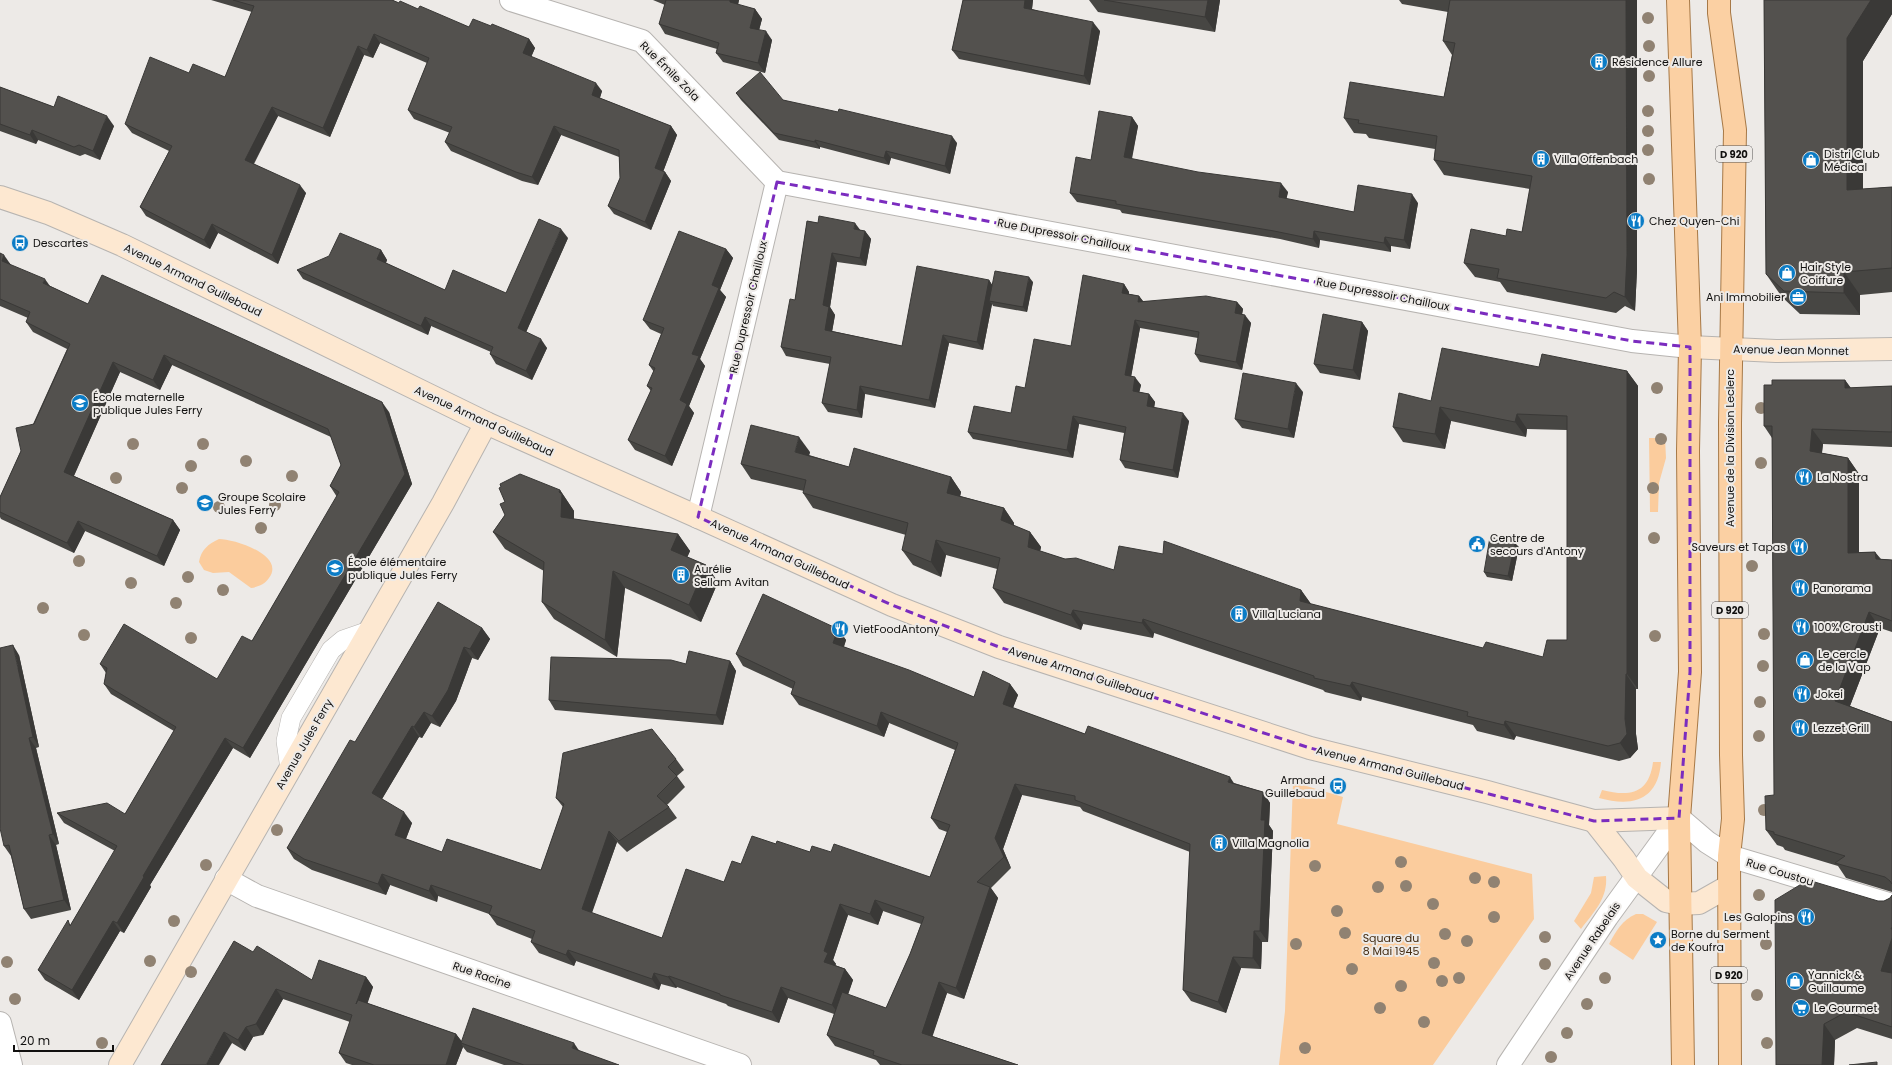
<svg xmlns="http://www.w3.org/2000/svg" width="1892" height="1065" font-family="Poppins,sans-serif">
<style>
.green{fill:#fbcc9d}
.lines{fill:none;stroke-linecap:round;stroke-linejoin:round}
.lane-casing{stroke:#b7b4b1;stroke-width:20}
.street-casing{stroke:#b7b4b1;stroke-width:24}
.secondary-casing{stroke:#b7b4b1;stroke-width:24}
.primary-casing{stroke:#a77947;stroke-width:24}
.lane{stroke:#fff;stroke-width:19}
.street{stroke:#fff;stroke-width:22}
.secondary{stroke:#fde8d1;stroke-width:22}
.primary{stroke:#fbd0a3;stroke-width:22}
.tree{fill:#908272}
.wall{fill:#474643;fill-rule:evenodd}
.shaded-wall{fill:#3a3937}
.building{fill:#53514e;stroke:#3a3937}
.marked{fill:none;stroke:#7b2cbf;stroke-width:3;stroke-dasharray:8 5;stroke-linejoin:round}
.labels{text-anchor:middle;stroke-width:4;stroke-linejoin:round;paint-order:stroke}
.shield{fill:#edeae7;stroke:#535150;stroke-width:1}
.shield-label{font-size:10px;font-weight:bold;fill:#11100f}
.poi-label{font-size:11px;fill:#11100f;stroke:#edeae7;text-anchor:start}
.street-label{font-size:11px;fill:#11100f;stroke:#edeae7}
.park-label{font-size:11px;fill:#442c12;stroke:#edeae7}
</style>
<rect width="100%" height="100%" fill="#edeae7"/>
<!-- green -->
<g class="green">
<polygon points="1649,438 1665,438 1666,458 1659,483 1658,512 1650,512"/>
<path d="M219 539C234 539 286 555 269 578 265 584 258 587 251 588L229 572 213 573 204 570 199 562C201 550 208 544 219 539Z"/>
<path d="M1653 762H1661C1658 801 1632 807 1599 798L1602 790C1630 797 1649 794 1653 762Z"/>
<polygon points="1293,782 1343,797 1337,824 1532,874 1534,919 1433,1065 1279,1065 1285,1011"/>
<path d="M1606 876C1608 898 1594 912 1581 929L1574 921 1591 893 1594 877Z"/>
<path d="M1636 914H1643L1657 922 1633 960 1609 944C1616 931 1622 920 1636 914Z"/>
</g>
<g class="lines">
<!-- lane casing -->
<g class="lane-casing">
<polyline id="lane" points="290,769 286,741 291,718 331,650 343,640 369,631"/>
</g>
<!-- street casing -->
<g class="street-casing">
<g id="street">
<polyline points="511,0 642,41 777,182"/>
<polyline points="698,517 777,182 1632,341 1690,347"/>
<polyline points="226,879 257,896 740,1065"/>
<polyline points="0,1023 11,1065"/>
<polyline points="1508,1065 1607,917 1679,818 1707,842 1729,856 1892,905"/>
</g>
</g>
<!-- secondary casing -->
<g class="secondary-casing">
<g id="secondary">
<polyline points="0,197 48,213 122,245 486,423 698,517 892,605 999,647 1310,748 1487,792 1594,821 1679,818"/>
<polyline points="1690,347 1776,351 1892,349"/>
<polyline points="1594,821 1624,859 1637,878 1666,901 1680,904 1699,903 1729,886"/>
<polyline points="120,1065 443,503 486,423"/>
</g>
</g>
<!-- primary casing -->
<g class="primary-casing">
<g id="primary">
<polyline points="1678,0 1690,347 1688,451 1690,672 1679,818 1683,1065"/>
<polyline points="1719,0 1719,13 1735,130 1730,423 1731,755 1733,819 1729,856 1730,1065"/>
</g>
</g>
<!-- lane -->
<use href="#lane" class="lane"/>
<!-- street -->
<use href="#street" class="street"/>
<!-- secondary -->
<use href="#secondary" class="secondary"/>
<!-- primary -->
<use href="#primary" class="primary"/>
</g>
<!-- trees -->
<g class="tree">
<circle cx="1648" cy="18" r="6"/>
<circle cx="1649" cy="46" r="6"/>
<circle cx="1649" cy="76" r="6"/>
<circle cx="1648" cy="111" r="6"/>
<circle cx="1648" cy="131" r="6"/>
<circle cx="1648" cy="150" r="6"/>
<circle cx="1649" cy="179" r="6"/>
<circle cx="1657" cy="388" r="6"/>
<circle cx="1761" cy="408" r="6"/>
<circle cx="1661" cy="439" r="6"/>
<circle cx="133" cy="444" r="6"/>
<circle cx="203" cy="444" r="6"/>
<circle cx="246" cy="461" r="6"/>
<circle cx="1761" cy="463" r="6"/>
<circle cx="191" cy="466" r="6"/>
<circle cx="292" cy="476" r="6"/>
<circle cx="116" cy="478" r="6"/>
<circle cx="182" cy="488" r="6"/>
<circle cx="1653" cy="488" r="6"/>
<circle cx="275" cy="505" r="6"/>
<circle cx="219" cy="507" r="6"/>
<circle cx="261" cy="528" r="6"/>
<circle cx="1654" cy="538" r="6"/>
<circle cx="79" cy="561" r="6"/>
<circle cx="1752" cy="566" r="6"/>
<circle cx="188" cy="577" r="6"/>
<circle cx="131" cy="583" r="6"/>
<circle cx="223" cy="590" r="6"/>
<circle cx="176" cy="603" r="6"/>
<circle cx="43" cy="608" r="6"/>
<circle cx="1764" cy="634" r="6"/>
<circle cx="84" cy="635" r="6"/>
<circle cx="1655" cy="636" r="6"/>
<circle cx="191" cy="638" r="6"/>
<circle cx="1763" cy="666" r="6"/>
<circle cx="1760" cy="702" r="6"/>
<circle cx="1759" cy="736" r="6"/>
<circle cx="1764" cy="810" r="6"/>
<circle cx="277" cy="830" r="6"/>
<circle cx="1401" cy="862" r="6"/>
<circle cx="206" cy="865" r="6"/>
<circle cx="1315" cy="866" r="6"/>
<circle cx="1475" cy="878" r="6"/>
<circle cx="1494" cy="882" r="6"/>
<circle cx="1406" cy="886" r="6"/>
<circle cx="1378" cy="887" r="6"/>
<circle cx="1759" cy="895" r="6"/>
<circle cx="1433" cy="904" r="6"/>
<circle cx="1337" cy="911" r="6"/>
<circle cx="1494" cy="917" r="6"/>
<circle cx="174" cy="921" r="6"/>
<circle cx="1345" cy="933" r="6"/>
<circle cx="1445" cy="934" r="6"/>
<circle cx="1545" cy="937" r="6"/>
<circle cx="1467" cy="941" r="6"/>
<circle cx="1296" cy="944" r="6"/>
<circle cx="1766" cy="944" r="6"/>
<circle cx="150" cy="961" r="6"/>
<circle cx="7" cy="962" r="6"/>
<circle cx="1434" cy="963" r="6"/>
<circle cx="1545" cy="964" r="6"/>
<circle cx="1352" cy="969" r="6"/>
<circle cx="191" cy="972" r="6"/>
<circle cx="1459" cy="978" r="6"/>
<circle cx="1605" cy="978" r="6"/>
<circle cx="1442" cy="981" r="6"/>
<circle cx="1401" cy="986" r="6"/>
<circle cx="1757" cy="995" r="6"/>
<circle cx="15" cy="999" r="6"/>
<circle cx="1587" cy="1004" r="6"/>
<circle cx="1380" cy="1008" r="6"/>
<circle cx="1424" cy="1022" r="6"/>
<circle cx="1567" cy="1033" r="6"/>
<circle cx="102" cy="1043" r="6"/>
<circle cx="1767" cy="1043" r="6"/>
<circle cx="1305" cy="1048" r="6"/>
<circle cx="1551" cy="1057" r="6"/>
</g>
<!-- wall -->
<g class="wall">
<polygon points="211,0 392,0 399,3 418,9 469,27 491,26 529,39 535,48 531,57 602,91 600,98 671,126 677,135 663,172 665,172 671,181 651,230 614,214 608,206 620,178 619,157 561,135 538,185 522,181 451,151 445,142 450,133 414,119 408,110 427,63 380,43 373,58 364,55 330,137 278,116 254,164 306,193 278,264 218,233 210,249 146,216 140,207 169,151 132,133 125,124 189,73 225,77 252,12"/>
<polygon points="653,0 739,0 738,5 755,9 762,19 759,30 772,40 765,73 723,62 716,53 717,49 665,34 659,24 665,5"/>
<polygon points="963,0 1033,0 1032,9 1100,31 1090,85 959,59 952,50"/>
<polygon points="1089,0 1220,0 1215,32 1098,12"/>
<polygon points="1399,0 1637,0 1637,270 1635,311 1625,306 1616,313 1507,292 1500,282 1475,277 1464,263 1506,236 1522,232 1530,189 1444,175 1434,160 1435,149 1369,138 1366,134 1354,133 1344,118 1444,97 1452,55 1443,41 1448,12 1402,4"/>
<polygon points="1764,0 1892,0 1892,14 1863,61 1863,189 1892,187 1892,292 1860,295 1860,315 1800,314 1782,297 1766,274"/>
<polygon points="0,87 54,107 114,126 100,160 85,154 80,156 38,140 36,144 0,131"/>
<polygon points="736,93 783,100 957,143 950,174 891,158 889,165 820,147 820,149 779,140 741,100"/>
<polygon points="1132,117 1138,126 1132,159 1288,192 1286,199 1354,212 1418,203 1410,249 1391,246 1391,252 1320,240 1319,248 1280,239 1122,213 1120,210 1077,202 1070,193 1091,160"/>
<polygon points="807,221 865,231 871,239 866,266 837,262 830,307 835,315 832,331 902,346 989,280 992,285 1033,282 1027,312 993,306 992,304 983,350 949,343 935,408 865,394 862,418 828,412 822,403 830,364 786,356 781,347 795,300"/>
<polygon points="568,238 526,332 547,348 532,380 496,364 490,354 491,352 431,326 428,335 303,279 297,270 381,250 387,260 386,263 445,290 506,293"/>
<polygon points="726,249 733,258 720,290 726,297 700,359 705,366 689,406 694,413 672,466 635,450 628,440 651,391 647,386 654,372 649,365 661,334 650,329 643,320"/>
<polygon points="0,253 11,265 50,286 88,304 389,412 412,484 250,758 233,748 150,885 151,887 124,933 120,931 79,1000 45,980 38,970 71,924 115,851 64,823 57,813 125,814 174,731 111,694 104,684 106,673 100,664 217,679 252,641 337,497 330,486 341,465 331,437 172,365 160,390 120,372 74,476 173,520 180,530 164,566 85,531 74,553 1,519 0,517 0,497 67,349 33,332 26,322 28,318 0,306"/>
<polygon points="1124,284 1129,292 1129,294 1139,296 1143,301 1237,302 1243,309 1242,314 1251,323 1242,370 1200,362 1195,354 1198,338 1140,328 1131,376 1141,385 1139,392 1149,394 1155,402 1154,408 1189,421 1178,478 1125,468 1120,460 1124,433 1079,424 1073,458 973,439 968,432 1011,413 1025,388 1071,346"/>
<polygon points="1362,322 1368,331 1360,380 1320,373 1314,364"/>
<polygon points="1539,367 1627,371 1638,386 1638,689 1636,689 1636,734 1638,749 1630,758 1619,761 1516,736 1514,740 1477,731 1473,725 1362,697 1361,701 1325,692 1323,690 1154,633 1153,638 1083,624 1081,630 1004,603 993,588 997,569 946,555 941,577 913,565 902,550 906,535 813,508 803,493 804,491 751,479 741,464 810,452 809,455 849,467 951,477 961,492 960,496 1004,508 1014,523 1014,526 1030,532 1041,547 1040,551 1065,559 1114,570 1301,590 1311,604 1483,648 1543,657 1567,640 1567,430 1527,429 1526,437 1451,421 1445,449 1403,442 1393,427 1431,401"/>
<polygon points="1845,380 1851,388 1892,386 1892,447 1823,444 1822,453 1848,458 1859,474 1859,552 1875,552 1881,559 1892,560 1892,632 1880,628 1850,706 1892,722 1892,892 1846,878 1838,866 1785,850 1783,847 1777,845 1766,830 1774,795 1772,438 1764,426 1772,385"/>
<polygon points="1303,392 1294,438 1242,428 1235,419"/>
<polygon points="501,487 560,490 574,511 574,519 678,534 690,551 687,557 706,565 718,582 701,622 625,588 617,657 554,619 542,602 544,571 505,549 493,532 505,515 505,502"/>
<polygon points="1519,547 1512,581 1487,577 1484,572"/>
<path d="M482 628 490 639 478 660 472 658 456 701 440 727 431 723 422 738 419 737 382 799 412 823 406 839 442 852 541 870 563 807 556 798 676 759 684 770 677 776 685 787 667 805 669 807 677 818 627 852 617 842 592 913 662 938 724 882 741 864 776 844 810 852H831L930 877 947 832 939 829 931 818 955 750 889 723 884 737 799 705 791 694 793 689 743 666 736 654 838 629 846 640 844 647 974 697 1010 684 1018 695 1013 708 1085 734 1234 783 1263 792 1270 803 1269 825 1273 831 1268 942H1262L1261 969 1241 968 1226 1013 1191 1001 1183 990 1190 852 1083 811 1080 807 1022 795 1003 849 1011 868 991 888 998 898 964 999 947 993 932 1036 1018 1065H880L876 1060 835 1046 827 1035 834 1014 788 998 779 1023 728 1006 726 1004 677 987 676 988 661 984 659 990 576 961 574 966 539 953 531 942 532 939 497 925 489 914 438 896 437 902 390 885 386 895 312 870 294 859 287 848 355 742ZM883 911 921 924 910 954 886 1008 848 995 853 980 845 969 835 965 836 964 833 960 848 915 878 925Z"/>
<polygon points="19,655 39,747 36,748 59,844 56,845 71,910 31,919 24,909 11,856 4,846"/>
<polygon points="730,661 736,671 723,725 555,710 549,700 686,664"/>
<polygon points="1892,895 1892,1039 1857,1028 1835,1040 1834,1065 1776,1065 1878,901 1884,901 1890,898"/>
<polygon points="253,952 312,980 366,977 373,987 367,1003 456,1034 461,1041 579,1051 619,1065 504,1065 467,1052 463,1047 456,1065 352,1065 346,1063 339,1053 350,1022 283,999 263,1035 253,1037 245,1051 232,1043 161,1065"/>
</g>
<!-- shaded-wall -->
<g class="shaded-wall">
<polygon points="730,0 739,0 736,12 730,2"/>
<polygon points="1025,0 1033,0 1031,17 1024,8"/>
<polygon points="1208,0 1220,0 1215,32 1205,17"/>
<polygon points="1626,0 1637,0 1637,270 1635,311 1625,297"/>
<polygon points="1871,0 1892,0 1892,14 1863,61 1863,213 1847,190 1847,38"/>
<polygon points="755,9 762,19 757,38 750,28"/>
<polygon points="1093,22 1100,31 1090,85 1084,76"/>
<polygon points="766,31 772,40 765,73 758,63"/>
<polygon points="374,34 380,43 373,58 367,50"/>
<polygon points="529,39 535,48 529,62 523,53"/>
<polygon points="358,46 364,55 330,137 323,128"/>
<polygon points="596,83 602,91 598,103 592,95"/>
<polygon points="272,107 278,116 251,168 245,160"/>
<polygon points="107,116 114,126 100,160 93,151"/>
<polygon points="1132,117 1138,126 1130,166 1124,157"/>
<polygon points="554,126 561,135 538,185 532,177"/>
<polygon points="671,126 677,135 661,177 655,168"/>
<polygon points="32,130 38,140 36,144 30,135"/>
<polygon points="952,136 957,143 950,174 945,166"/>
<polygon points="815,140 820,147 820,149 815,142"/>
<polygon points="886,151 891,158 889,165 884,158"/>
<polygon points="665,172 671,181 651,230 645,222"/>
<polygon points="1281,183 1288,192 1285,206 1279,197"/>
<polygon points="300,185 306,193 278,264 272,255"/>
<polygon points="1412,194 1418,203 1410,249 1404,240"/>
<polygon points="855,223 861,231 854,229"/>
<polygon points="212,224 218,233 210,249 204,240"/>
<polygon points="561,229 568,238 524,337 518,328"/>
<polygon points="865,231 871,239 866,266 860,258"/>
<polygon points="1314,231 1320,240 1319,248 1313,239"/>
<polygon points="1385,237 1391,246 1391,252 1384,243"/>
<polygon points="726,249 733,258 720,290 726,297 700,359 705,366 689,406 694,413 672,466 665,456 680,400 692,354 712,285"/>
<polygon points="381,250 387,260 383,269 377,259"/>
<polygon points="832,253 837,262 830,307 835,315 831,338 825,330 823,305"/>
<polygon points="4,255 11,265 2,261"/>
<polygon points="1844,272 1860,295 1860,315 1844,293"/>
<polygon points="1029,277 1033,282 1027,312 1023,307"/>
<polygon points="45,279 52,289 43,283"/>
<polygon points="989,280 995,289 989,301 992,304 983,350 977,342"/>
<polygon points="1124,284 1129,292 1127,301 1122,293"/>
<polygon points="1139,296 1145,304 1138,302"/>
<polygon points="1237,302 1243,309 1241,321 1235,313"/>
<polygon points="1245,315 1251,323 1242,370 1236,362"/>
<polygon points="425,317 431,326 428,335 421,326"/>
<polygon points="1135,320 1140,328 1130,383 1125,375"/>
<polygon points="1362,322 1368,331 1360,380 1353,370"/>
<polygon points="943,335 949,343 935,408 929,400"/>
<polygon points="541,339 547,348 532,380 526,371"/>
<polygon points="164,355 172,365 160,390 153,380"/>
<polygon points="113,362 120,372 71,482 64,472"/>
<polygon points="1627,371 1638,386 1638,689 1627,674"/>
<polygon points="1135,377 1141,385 1138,398 1133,391"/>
<polygon points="1845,380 1856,396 1845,388"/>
<polygon points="1296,383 1303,392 1294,438 1288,429"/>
<polygon points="860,386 865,394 862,418 857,410"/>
<polygon points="1149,394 1155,402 1153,414 1147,406"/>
<polygon points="382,402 389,412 412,484 250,758 243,748"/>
<polygon points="1440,407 1451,421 1445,449 1435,434"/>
<polygon points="1183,413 1189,421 1178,478 1173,470"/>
<polygon points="1517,414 1527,429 1526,437 1515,422"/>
<polygon points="1073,416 1079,424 1073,458 1067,450"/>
<polygon points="1812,429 1823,444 1820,466 1810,451"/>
<polygon points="799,437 810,452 806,467 795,452"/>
<polygon points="1848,458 1859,474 1859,568 1848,553"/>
<polygon points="951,477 961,492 958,508 947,493"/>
<polygon points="560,490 574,511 573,534 561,517 559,492"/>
<polygon points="1004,508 1014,523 1011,535 1001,520"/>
<polygon points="173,520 180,530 164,566 157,556"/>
<polygon points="78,521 85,531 74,553 67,543"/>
<polygon points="1030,532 1041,547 1038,561 1028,547"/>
<polygon points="678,534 690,551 683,567 671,550"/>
<polygon points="936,540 946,555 941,577 931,562"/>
<polygon points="1515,543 1519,547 1512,581 1508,576"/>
<polygon points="1875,552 1886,568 1876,559"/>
<polygon points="706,565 718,582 701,622 689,605"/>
<polygon points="613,571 625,588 617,657 605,640"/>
<polygon points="1301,590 1311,604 1300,601"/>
<polygon points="1073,610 1083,624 1081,630 1071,615"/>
<polygon points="1869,612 1880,628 1846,716 1835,701"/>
<polygon points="1143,619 1154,633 1153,638 1142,623"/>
<polygon points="482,628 490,639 478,660 470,649"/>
<polygon points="838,629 846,640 841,654 833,643"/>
<polygon points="13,645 19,655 39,747 33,737"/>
<polygon points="464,647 472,658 456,701 440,727 432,716"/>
<polygon points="730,661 736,671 723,725 716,715"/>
<polygon points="1626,674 1636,689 1636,734 1638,749 1630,758 1620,743"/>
<polygon points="1352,682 1362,697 1361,701 1350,686"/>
<polygon points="1010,684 1018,695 1010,715 1003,704"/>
<polygon points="424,712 431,723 422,738 414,727"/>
<polygon points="881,712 889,723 884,737 877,726"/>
<polygon points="1505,721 1516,736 1514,740 1504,725"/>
<polygon points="412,726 419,737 379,804 372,793"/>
<polygon points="29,738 36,748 59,844 53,834"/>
<polygon points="225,738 233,748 150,885 151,887 124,933 117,923 143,876"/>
<polygon points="1230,777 1237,788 1228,782"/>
<polygon points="1015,784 1022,795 1003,849 1011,868 1004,857 995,838"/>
<polygon points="1263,792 1270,803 1269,825 1273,831 1268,942 1260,931 1261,820"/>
<polygon points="404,812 412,823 403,846 395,835"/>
<polygon points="609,831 617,842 589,920 582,909"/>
<polygon points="49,835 56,845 71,910 64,900"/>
<polygon points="382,874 390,885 386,895 378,884"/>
<polygon points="431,885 438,896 437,902 429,891"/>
<polygon points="990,887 998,898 964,999 956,988"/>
<polygon points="875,900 883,911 878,925 870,914"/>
<polygon points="840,904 848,915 833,960 836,964 832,973 824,962 824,951"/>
<polygon points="113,921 120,931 79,1000 72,990"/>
<polygon points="1254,931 1262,942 1261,969 1253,958"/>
<polygon points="1892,938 1892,986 1881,971"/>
<polygon points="568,950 576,961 574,966 566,955"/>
<polygon points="1233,957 1241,968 1226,1013 1218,1002"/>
<polygon points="845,969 853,980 840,1016 832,1005"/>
<polygon points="654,973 661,984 659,990 652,979"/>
<polygon points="669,976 677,987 676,988 668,977"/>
<polygon points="366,977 373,987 364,1014 356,1004"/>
<polygon points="939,982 947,993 930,1044 922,1033"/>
<polygon points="781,987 788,998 779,1023 772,1012"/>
<polygon points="276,989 283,999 263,1035 256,1024"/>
<polygon points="1824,1024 1835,1040 1834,1065 1822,1065"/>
<polygon points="246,1027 253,1037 245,1051 238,1040"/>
<polygon points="224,1032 232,1043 219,1065 206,1065"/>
<polygon points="456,1034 464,1044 461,1043 463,1047 456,1065 446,1065"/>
<polygon points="574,1043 580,1052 572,1048"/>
</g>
<!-- building -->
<g class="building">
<polygon points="233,0 392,0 399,3 400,1 418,9 420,6 469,27 473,19 491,26 492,24 529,39 523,53 596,83 592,95 671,126 655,168 665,172 645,222 608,206 620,178 619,150 554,126 532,177 516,172 445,142 452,127 408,110 429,58 374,34 367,50 358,46 323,128 272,107 245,160 300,185 272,255 212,224 204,240 140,207 172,146 125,124 150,57 189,73 193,64 225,77 254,6"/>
<polygon points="666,0 730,0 730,2 755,9 750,28 766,31 758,63 716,53 719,43 659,24"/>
<polygon points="963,0 1025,0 1024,8 1093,22 1084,76 952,50"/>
<polygon points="1104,0 1208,0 1205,17"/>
<polygon points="1450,0 1626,0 1627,255 1625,297 1614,292 1606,298 1497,278 1499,269 1464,263 1471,229 1506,236 1507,229 1522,232 1532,176 1434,160 1437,136 1358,123 1359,120 1344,118 1350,82 1444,97 1455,43 1443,41"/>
<polygon points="1764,0 1871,0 1847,38 1847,190 1892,187 1892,268 1844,272 1844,293 1784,291 1766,274"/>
<polygon points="760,72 783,100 838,112 839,109 952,136 945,166 886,151 884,158 815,140 815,142 774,133 736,93"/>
<polygon points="0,87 54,107 58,96 107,116 93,151 79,145 74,147 32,130 30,135 0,124"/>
<polygon points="1099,111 1132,117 1124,157 1198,172 1281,183 1279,197 1354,212 1358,185 1412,194 1404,240 1385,237 1384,243 1314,231 1313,239 1274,231 1116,204 1116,201 1070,193 1076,157 1091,160"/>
<polygon points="819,216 855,223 854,229 865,231 860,258 832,253 823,305 829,307 825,330 902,346 917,266 989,280 977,342 943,335 929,400 860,386 857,410 822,403 831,357 781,347 790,299 795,300 807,221 818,223"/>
<polygon points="539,219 561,229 518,328 541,339 526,371 490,354 493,347 425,317 421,326 297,270 329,256 340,233 381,250 377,259 445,290 453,270 506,293"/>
<polygon points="679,231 726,249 712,285 719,288 692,354 699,356 680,400 687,404 665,456 628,440 652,388 647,386 655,368 649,365 664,328 643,320"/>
<polygon points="0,253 4,255 2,261 45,279 43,283 88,304 102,275 382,402 405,474 243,748 225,738 143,876 144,877 117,923 113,921 72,990 38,970 68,920 70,926 117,846 57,813 107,803 125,814 176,727 104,684 107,668 100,664 124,624 217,679 242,636 252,641 339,492 330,486 341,465 328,429 164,355 153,380 113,362 64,472 173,520 157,556 78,521 67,543 0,512 0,497 21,451 16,428 34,424 70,344 26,322 30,312 0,299"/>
<polygon points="995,271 1029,277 1023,307 989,301"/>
<polygon points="1083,275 1124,284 1122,293 1139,296 1138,302 1206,296 1237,302 1235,313 1245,315 1236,362 1195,354 1199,332 1135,320 1125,375 1135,377 1133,391 1149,394 1147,406 1183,413 1173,470 1120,460 1126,427 1073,416 1067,450 968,432 974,406 1011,413 1016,386 1025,388 1034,339 1071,346"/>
<polygon points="1323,314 1362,322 1353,370 1314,364"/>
<polygon points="1442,348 1539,367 1542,354 1627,371 1627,674 1626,674 1625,719 1627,734 1620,743 1608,746 1505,721 1504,725 1467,716 1468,712 1352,682 1350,686 1314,678 1314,676 1143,619 1142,623 1073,610 1071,615 993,588 1000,558 936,540 931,562 902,550 908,523 803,493 806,480 741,464 751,425 799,437 795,452 849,467 854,448 951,477 947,493 1004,508 1001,520 1030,532 1028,547 1065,559 1076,558 1114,570 1119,546 1163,554 1164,541 1301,590 1300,601 1483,648 1486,642 1543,657 1547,640 1567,640 1567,416 1517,414 1515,422 1440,407 1435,434 1393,427 1399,393 1431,401"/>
<polygon points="1243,373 1296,383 1288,429 1235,419"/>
<polygon points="1772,380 1845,380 1845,388 1892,386 1892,432 1812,429 1810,451 1848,458 1848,553 1875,552 1876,559 1892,560 1892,621 1869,612 1835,701 1892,722 1892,884 1890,881 1885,877 1835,863 1845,856 1774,834 1774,832 1766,830 1765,796 1774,795 1772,426 1764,426 1764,385 1772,385"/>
<polygon points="520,474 560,490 559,492 562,494 561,517 678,534 671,550 706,565 689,605 613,571 605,640 542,602 544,562 493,532 505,515 500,504 505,502 499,488 501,487 500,484"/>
<polygon points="1490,537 1515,543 1508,576 1484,572"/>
<polygon points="763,594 838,629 833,643 909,670 974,697 983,671 1010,684 1003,704 1085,734 1088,726 1230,777 1228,782 1263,792 1261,820 1265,820 1260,931 1254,931 1253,958 1233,957 1218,1002 1183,990 1190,844 1075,800 1075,796 1015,784 995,838 1004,857 977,882 990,887 956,988 939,982 922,1033 1018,1065 902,1065 873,1055 874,1051 827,1035 842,992 886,1008 910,954 924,917 875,900 870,914 840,904 824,951 828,953 824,962 845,969 832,1005 781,987 772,1012 720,995 720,994 669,976 668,977 654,973 652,979 568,950 566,955 531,942 535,931 489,914 492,906 431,885 429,891 382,874 378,884 304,859 287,848 350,740 355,742 438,602 482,628 470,649 464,647 448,690 432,716 424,712 414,727 412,726 372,793 404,812 395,835 442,852 447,839 541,870 564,804 556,798 563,753 652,729 676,759 668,767 677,776 657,796 669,807 619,841 609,831 582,909 662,938 686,869 724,882 732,861 741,864 752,836 776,844 777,841 810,852 812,846 831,852 834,844 930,877 950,825 931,818 958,743 881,712 877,726 791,694 795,682 736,654"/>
<polygon points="13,645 33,737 29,738 53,834 49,835 64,900 24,909 9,845 4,846 0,828 0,648"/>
<polygon points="689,651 730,661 716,715 549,700 551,657 671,660 686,664"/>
<polygon points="1808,880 1878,901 1884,901 1890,898 1892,895 1892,927 1891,929 1892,929 1892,938 1881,971 1892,973 1892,1027 1846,1012 1824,1024 1822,1065 1776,1065 1775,900"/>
<polygon points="234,941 253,952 257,946 312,980 319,960 366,977 356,1004 358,1000 456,1034 446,1065 374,1065 339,1053 352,1015 276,989 256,1024 246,1027 238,1040 224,1032 206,1065 161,1065"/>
<polygon points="473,1008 574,1043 572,1048 619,1065 524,1065 461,1043"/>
<polygon points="1877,1062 1877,1065 1849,1065"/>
</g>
<!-- marked area -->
<path class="marked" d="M777 182 1632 341 1690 347V672L1679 818 1594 821 1310 748 999 647 892 605 698 517Z"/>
<!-- icons -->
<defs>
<g id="building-disc" transform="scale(0.9)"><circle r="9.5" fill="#0b7cc6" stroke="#edeae7"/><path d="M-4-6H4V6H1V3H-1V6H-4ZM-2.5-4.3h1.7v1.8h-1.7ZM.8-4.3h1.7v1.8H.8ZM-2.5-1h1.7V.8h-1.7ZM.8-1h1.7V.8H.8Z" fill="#fff"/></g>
<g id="shop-disc" transform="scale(0.9)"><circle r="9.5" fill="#0b7cc6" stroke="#edeae7"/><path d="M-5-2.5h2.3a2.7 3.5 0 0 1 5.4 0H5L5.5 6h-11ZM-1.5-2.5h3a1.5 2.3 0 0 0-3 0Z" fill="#fff"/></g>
<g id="restaurant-disc" transform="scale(0.9)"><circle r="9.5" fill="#0b7cc6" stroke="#edeae7"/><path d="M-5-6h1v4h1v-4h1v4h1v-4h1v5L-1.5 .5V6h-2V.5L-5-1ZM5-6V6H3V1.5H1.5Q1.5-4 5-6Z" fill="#fff"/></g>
<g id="bus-disc" transform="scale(0.9)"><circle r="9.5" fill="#0b7cc6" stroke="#edeae7"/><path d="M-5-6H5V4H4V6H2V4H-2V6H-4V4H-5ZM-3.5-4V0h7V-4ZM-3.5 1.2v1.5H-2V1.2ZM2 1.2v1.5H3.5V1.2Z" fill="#fff"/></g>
<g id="office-disc" transform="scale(0.9)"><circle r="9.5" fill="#0b7cc6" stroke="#edeae7"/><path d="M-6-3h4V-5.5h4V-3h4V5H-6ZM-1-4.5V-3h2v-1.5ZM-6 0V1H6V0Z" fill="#fff"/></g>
<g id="school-disc" transform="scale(0.9)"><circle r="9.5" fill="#0b7cc6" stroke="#edeae7"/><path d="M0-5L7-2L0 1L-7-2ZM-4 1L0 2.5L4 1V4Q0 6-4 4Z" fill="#fff"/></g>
<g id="civic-disc" transform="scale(0.9)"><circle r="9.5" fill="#0b7cc6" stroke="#edeae7"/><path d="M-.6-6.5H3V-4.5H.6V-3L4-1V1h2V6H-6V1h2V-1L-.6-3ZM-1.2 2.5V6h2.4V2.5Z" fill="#fff"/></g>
<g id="sight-disc" transform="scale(0.9)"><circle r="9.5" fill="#0b7cc6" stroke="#edeae7"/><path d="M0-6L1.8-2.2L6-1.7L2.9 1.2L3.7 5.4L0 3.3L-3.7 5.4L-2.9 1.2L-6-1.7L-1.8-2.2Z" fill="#fff"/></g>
<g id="supermarket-disc" transform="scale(0.9)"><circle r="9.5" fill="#0b7cc6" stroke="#edeae7"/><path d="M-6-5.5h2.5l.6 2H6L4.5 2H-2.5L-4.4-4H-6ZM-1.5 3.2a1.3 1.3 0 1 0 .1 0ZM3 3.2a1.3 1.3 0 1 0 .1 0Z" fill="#fff"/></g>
</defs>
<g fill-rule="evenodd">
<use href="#building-disc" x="1599" y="62"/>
<use href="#building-disc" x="1541" y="159"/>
<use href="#shop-disc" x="1811" y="160"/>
<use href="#restaurant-disc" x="1636" y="221"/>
<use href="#bus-disc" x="20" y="243"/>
<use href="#shop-disc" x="1787" y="273"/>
<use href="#office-disc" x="1798" y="297"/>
<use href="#school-disc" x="80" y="403"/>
<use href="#restaurant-disc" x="1804" y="477"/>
<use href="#school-disc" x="205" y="503"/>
<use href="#civic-disc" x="1477" y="544"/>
<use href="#restaurant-disc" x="1799" y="547"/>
<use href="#school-disc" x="335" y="568"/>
<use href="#building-disc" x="681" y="575"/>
<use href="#restaurant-disc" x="1800" y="588"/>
<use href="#building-disc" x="1239" y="614"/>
<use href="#restaurant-disc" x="1801" y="627"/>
<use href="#restaurant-disc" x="840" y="629"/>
<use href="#shop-disc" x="1805" y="660"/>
<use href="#restaurant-disc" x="1802" y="694"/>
<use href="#restaurant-disc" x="1800" y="728"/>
<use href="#bus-disc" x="1338" y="786"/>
<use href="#building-disc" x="1219" y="843"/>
<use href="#restaurant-disc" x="1806" y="917"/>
<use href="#sight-disc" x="1658" y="940"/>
<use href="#shop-disc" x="1795" y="981"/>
<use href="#supermarket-disc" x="1801" y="1008"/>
</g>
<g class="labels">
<!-- shield labels -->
<g class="shield">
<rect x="1716" y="146" width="36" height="16" rx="3"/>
<rect x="1712" y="602" width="36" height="16" rx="3"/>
<rect x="1711" y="967" width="36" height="16" rx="3"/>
</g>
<g class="shield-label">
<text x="1734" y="158">D 920</text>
<text x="1730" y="614">D 920</text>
<text x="1729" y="979">D 920</text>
</g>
<!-- poi labels -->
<g class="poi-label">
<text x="1612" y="66">Résidence Allure</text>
<text x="1824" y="158">Distri Club<tspan x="1824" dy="13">Médical</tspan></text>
<text x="1554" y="163">Villa Offenbach</text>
<text x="1649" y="225">Chez Quyen-Chi</text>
<text x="33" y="247">Descartes</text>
<text x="1800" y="271">Hair Style<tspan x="1800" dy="13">Coiffure</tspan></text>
<text x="1785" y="301" text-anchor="end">Ani Immobilier</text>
<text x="93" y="401">École maternelle<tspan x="93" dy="13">publique Jules Ferry</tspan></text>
<text x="1817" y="481">La Nostra</text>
<text x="218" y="501">Groupe Scolaire<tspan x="218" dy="13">Jules Ferry</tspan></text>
<text x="1490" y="542">Centre de<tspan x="1490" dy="13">secours d'Antony</tspan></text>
<text x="1786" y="551" text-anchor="end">Saveurs et Tapas</text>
<text x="348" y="566">École élémentaire<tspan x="348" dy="13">publique Jules Ferry</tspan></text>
<text x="694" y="573">Aurélie<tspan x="694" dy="13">Sellam Avitan</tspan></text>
<text x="1813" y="592">Panorama</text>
<text x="1252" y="618">Villa Luciana</text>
<text x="1814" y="631">100% Crousti</text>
<text x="853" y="633">VietFoodAntony</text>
<text x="1818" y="658">Le cercle<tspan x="1818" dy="13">de la Vap</tspan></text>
<text x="1815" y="698">Jokei</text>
<text x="1813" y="732">Lezzet Grill</text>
<text x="1325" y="784" text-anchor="end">Armand<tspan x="1325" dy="13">Guillebaud</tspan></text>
<text x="1232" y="847">Villa Magnolia</text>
<text x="1793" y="921" text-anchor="end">Les Galopins</text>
<text x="1671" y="938">Borne du Serment<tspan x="1671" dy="13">de Koufra</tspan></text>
<text x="1808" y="979">Yannick &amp;<tspan x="1808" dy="13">Guillaume</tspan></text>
<text x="1814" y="1012">Le Gourmet</text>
</g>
<!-- street labels -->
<g class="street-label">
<text transform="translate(670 71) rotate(45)" y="4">Rue Émile Zola</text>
<text transform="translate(1064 235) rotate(11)" y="4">Rue Dupressoir Chailloux</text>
<text transform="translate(193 280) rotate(26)" y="4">Avenue Armand Guillebaud</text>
<text transform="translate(1383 294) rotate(11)" y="4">Rue Dupressoir Chailloux</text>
<text transform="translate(748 307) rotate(-77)" y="4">Rue Dupressoir Chailloux</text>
<text transform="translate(1791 350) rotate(1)" y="4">Avenue Jean Monnet</text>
<text transform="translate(484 421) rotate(25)" y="4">Avenue Armand Guillebaud</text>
<text transform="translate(1730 448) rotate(-90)" y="4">Avenue de la Division Leclerc</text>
<text transform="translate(780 554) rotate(25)" y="4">Avenue Armand Guillebaud</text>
<text transform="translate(1081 673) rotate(18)" y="4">Avenue Armand Guillebaud</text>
<text transform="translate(304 744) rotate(-60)" y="4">Avenue Jules Ferry</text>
<text transform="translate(1390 768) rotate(14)" y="4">Avenue Armand Guillebaud</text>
<text transform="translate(1780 872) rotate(17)" y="4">Rue Coustou</text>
<text transform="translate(1592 941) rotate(-56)" y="4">Avenue Rabelais</text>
<text transform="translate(482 975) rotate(19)" y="4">Rue Racine</text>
</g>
<!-- park labels -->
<g class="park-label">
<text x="1391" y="942">Square du<tspan x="1391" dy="13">8 Mai 1945</tspan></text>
</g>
</g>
<!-- scale -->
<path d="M14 1045v6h99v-6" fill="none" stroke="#11100f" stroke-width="2"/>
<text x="20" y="1045" font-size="12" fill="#11100f" stroke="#edeae7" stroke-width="3" paint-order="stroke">20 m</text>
</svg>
